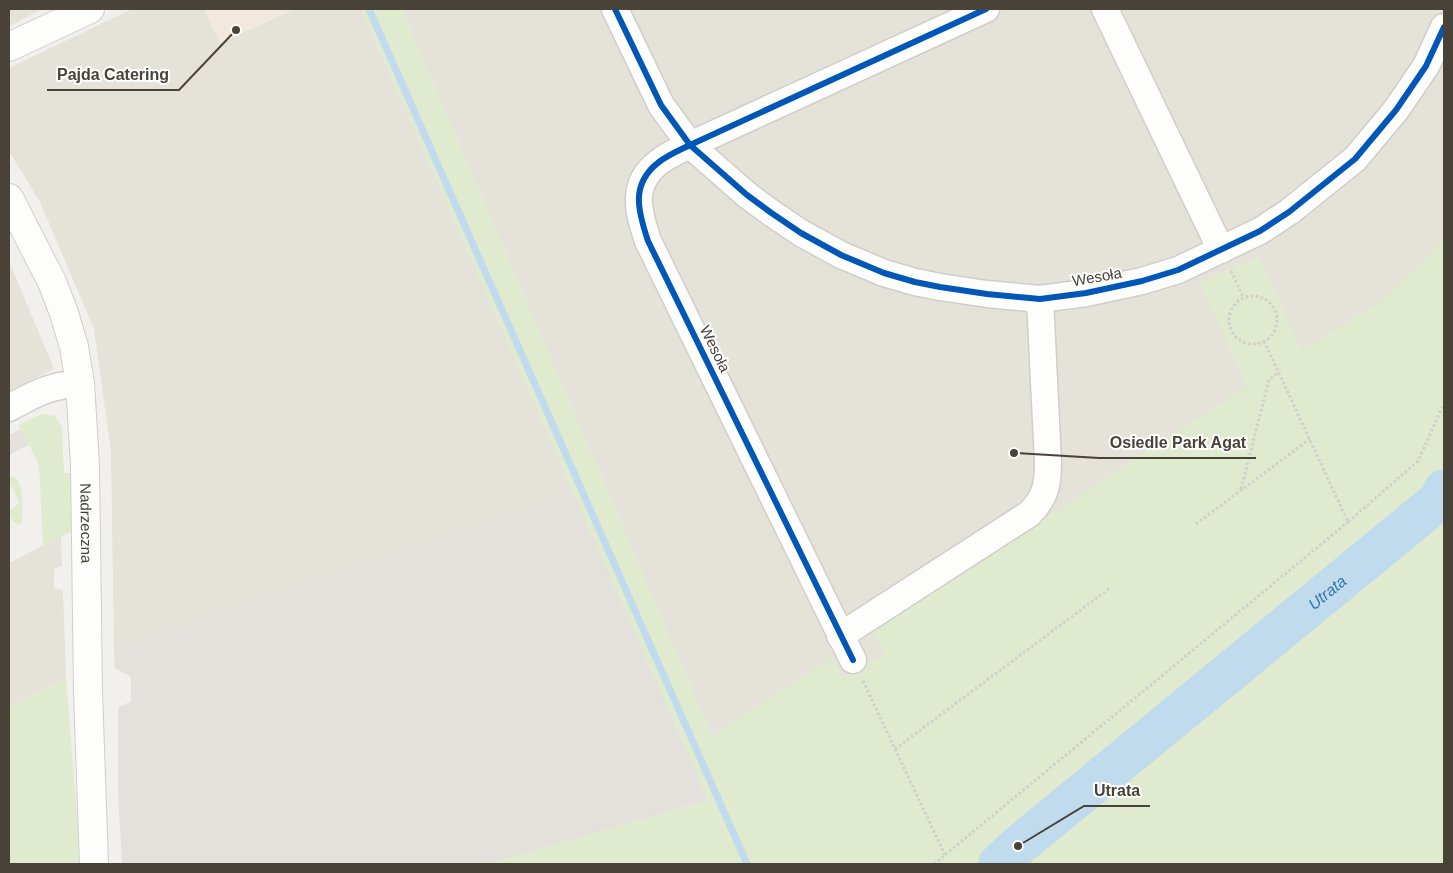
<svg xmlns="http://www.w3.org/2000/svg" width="1453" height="873" font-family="Helvetica,sans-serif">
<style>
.residential{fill:#e5e2da}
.commercial{fill:#f1e9dd}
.industrial{fill:#e4e0dc}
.green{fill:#dfeace}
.parking{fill:#e4e1dd}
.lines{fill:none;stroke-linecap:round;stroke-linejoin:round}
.stream{stroke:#bfdbed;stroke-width:7}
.river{stroke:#bfdbed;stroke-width:41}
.minor-casing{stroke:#d0ceca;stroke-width:29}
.tertiary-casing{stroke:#d0ceca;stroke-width:30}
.path{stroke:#d2d0cb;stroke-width:3;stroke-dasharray:2.5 2.5;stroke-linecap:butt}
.minor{stroke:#fdfdfc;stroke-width:26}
.tertiary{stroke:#fdfdfc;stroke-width:28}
.cycleway-casing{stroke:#fff;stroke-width:9}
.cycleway{stroke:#0057b8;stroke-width:6}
.labels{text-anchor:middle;stroke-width:4;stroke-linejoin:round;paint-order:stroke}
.street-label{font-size:15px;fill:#484238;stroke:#fff}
.water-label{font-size:16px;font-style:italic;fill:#3378a8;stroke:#fff}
.leader{fill:none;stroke:#484238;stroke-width:2}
.callout-dot{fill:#484238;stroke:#fff;stroke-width:2}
.callout-label{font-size:16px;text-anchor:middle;font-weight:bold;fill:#484238;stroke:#fff;stroke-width:4;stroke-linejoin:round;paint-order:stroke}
</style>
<rect width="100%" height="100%" fill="#f2f0ec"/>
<!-- residential -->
<g class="residential">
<polygon points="9,9 43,9 9,26"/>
<polygon points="132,9 204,9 220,43 295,9 361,9 574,493 114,650 111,452 94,329 40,202 9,151 9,68"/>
<polygon points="401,9 1444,9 1444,436 712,736"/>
<polygon points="9,261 54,369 9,391"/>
<polygon points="61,536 62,566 54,569 54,588 63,590 66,678 9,708 9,563"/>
</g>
<!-- commercial -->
<polygon class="commercial" points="204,9 295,9 220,43"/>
<!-- industrial -->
<polygon class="industrial" points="574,493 708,800 487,864 122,864 118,791 118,708 131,701 131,685 130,676 115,668 114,650"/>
<!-- green -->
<g class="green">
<polygon points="361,9 401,9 712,736 832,657 842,677 885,654 874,630 1247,386 1200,283 1258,256 1302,350 1376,305 1424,261 1444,237 1444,864 487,864 708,800"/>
<polygon points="41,414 55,416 62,427 64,473 75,473 76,531 61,536 43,545 39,465 19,425"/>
<path d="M14 476C25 486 22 508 22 521L18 525C13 523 9 516 9 511L19 503C18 494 8 487 10 478Z"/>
<polygon points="66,678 81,864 9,864 9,708"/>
</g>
<!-- parking -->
<polygon class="parking" points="21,429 29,445 9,455 9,435"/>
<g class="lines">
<!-- stream -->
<polyline class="stream" points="369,9 747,864"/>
<!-- river -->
<path class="river" id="s1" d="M999 864 1018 846 1438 501 1444 490"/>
<!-- minor casing -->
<g class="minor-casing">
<g id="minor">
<polyline points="615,9 661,105 690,145 747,195 770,212 801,233 841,255 884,273 915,282 940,287 987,294 1040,299 1086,293 1142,281 1178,270 1260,231 1289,212 1355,159 1396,110 1426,66 1444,27"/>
<polyline points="1105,9 1221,250"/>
<path d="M9 408C36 393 49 386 80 383"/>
<path d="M840 636 1029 514C1046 497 1048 485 1048 462L1040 299"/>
<path d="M853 660 648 241C638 211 630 184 659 162 668 155 680 150 690 145L986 9"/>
</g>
</g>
<!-- tertiary casing -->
<g class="tertiary-casing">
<g id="tertiary">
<polyline points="9,47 90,9"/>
<path id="s2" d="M9 198 52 282 64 313 74 347 80 383 85 465 88 691 94 864"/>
</g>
</g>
<!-- path -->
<g class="path">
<polyline points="1231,271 1243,297"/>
<circle cx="1253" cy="320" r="24"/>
<polyline points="1264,341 1348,522 1418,461 1444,403"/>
<polyline points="1241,489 1269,380 1279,372"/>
<polyline points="1196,524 1310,439"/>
<polyline points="863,681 945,855"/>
<polyline points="895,749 1110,588"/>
<polyline points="934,864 1348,522"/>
</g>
<!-- minor -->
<use href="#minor" class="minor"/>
<!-- tertiary -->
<use href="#tertiary" class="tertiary"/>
<!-- cycleway casing -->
<g class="cycleway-casing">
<g id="cycleway">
<polyline points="615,9 661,105 690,145 747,195 770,212 801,233 841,255 884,273 915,282 940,287 987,294 1040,299 1086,293 1142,281 1178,270 1260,231 1289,212 1355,159 1396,110 1426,66 1444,27"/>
<path d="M853 660 648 241C638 211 630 184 659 162 668 155 680 150 690 145L986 9"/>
</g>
</g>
<!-- cycleway -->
<use href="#cycleway" class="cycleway"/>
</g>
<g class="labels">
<!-- street labels -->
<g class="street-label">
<text transform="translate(1097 277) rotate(-10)" y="5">Wesoła</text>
<text transform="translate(715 349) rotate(64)" y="5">Wesoła</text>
<text dy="5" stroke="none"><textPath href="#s2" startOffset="340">Nadrzeczna</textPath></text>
</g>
<!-- water labels -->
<g class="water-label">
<text dy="6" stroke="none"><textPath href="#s1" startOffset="426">Utrata</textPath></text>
</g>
</g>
<!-- callouts -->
<path class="leader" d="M236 30L179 90H47M1014 453L1099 458H1256M1018 846L1084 806H1150"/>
<g class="callout-dot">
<circle cx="236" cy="30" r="5"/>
<circle cx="1014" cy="453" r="5"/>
<circle cx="1018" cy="846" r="5"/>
</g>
<g class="callout-label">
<text x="113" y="80">Pajda Catering</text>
<text x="1178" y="448">Osiedle Park Agat</text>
<text x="1117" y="796">Utrata</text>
</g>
<!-- border -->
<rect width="1453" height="873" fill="none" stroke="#484238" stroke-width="20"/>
</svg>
